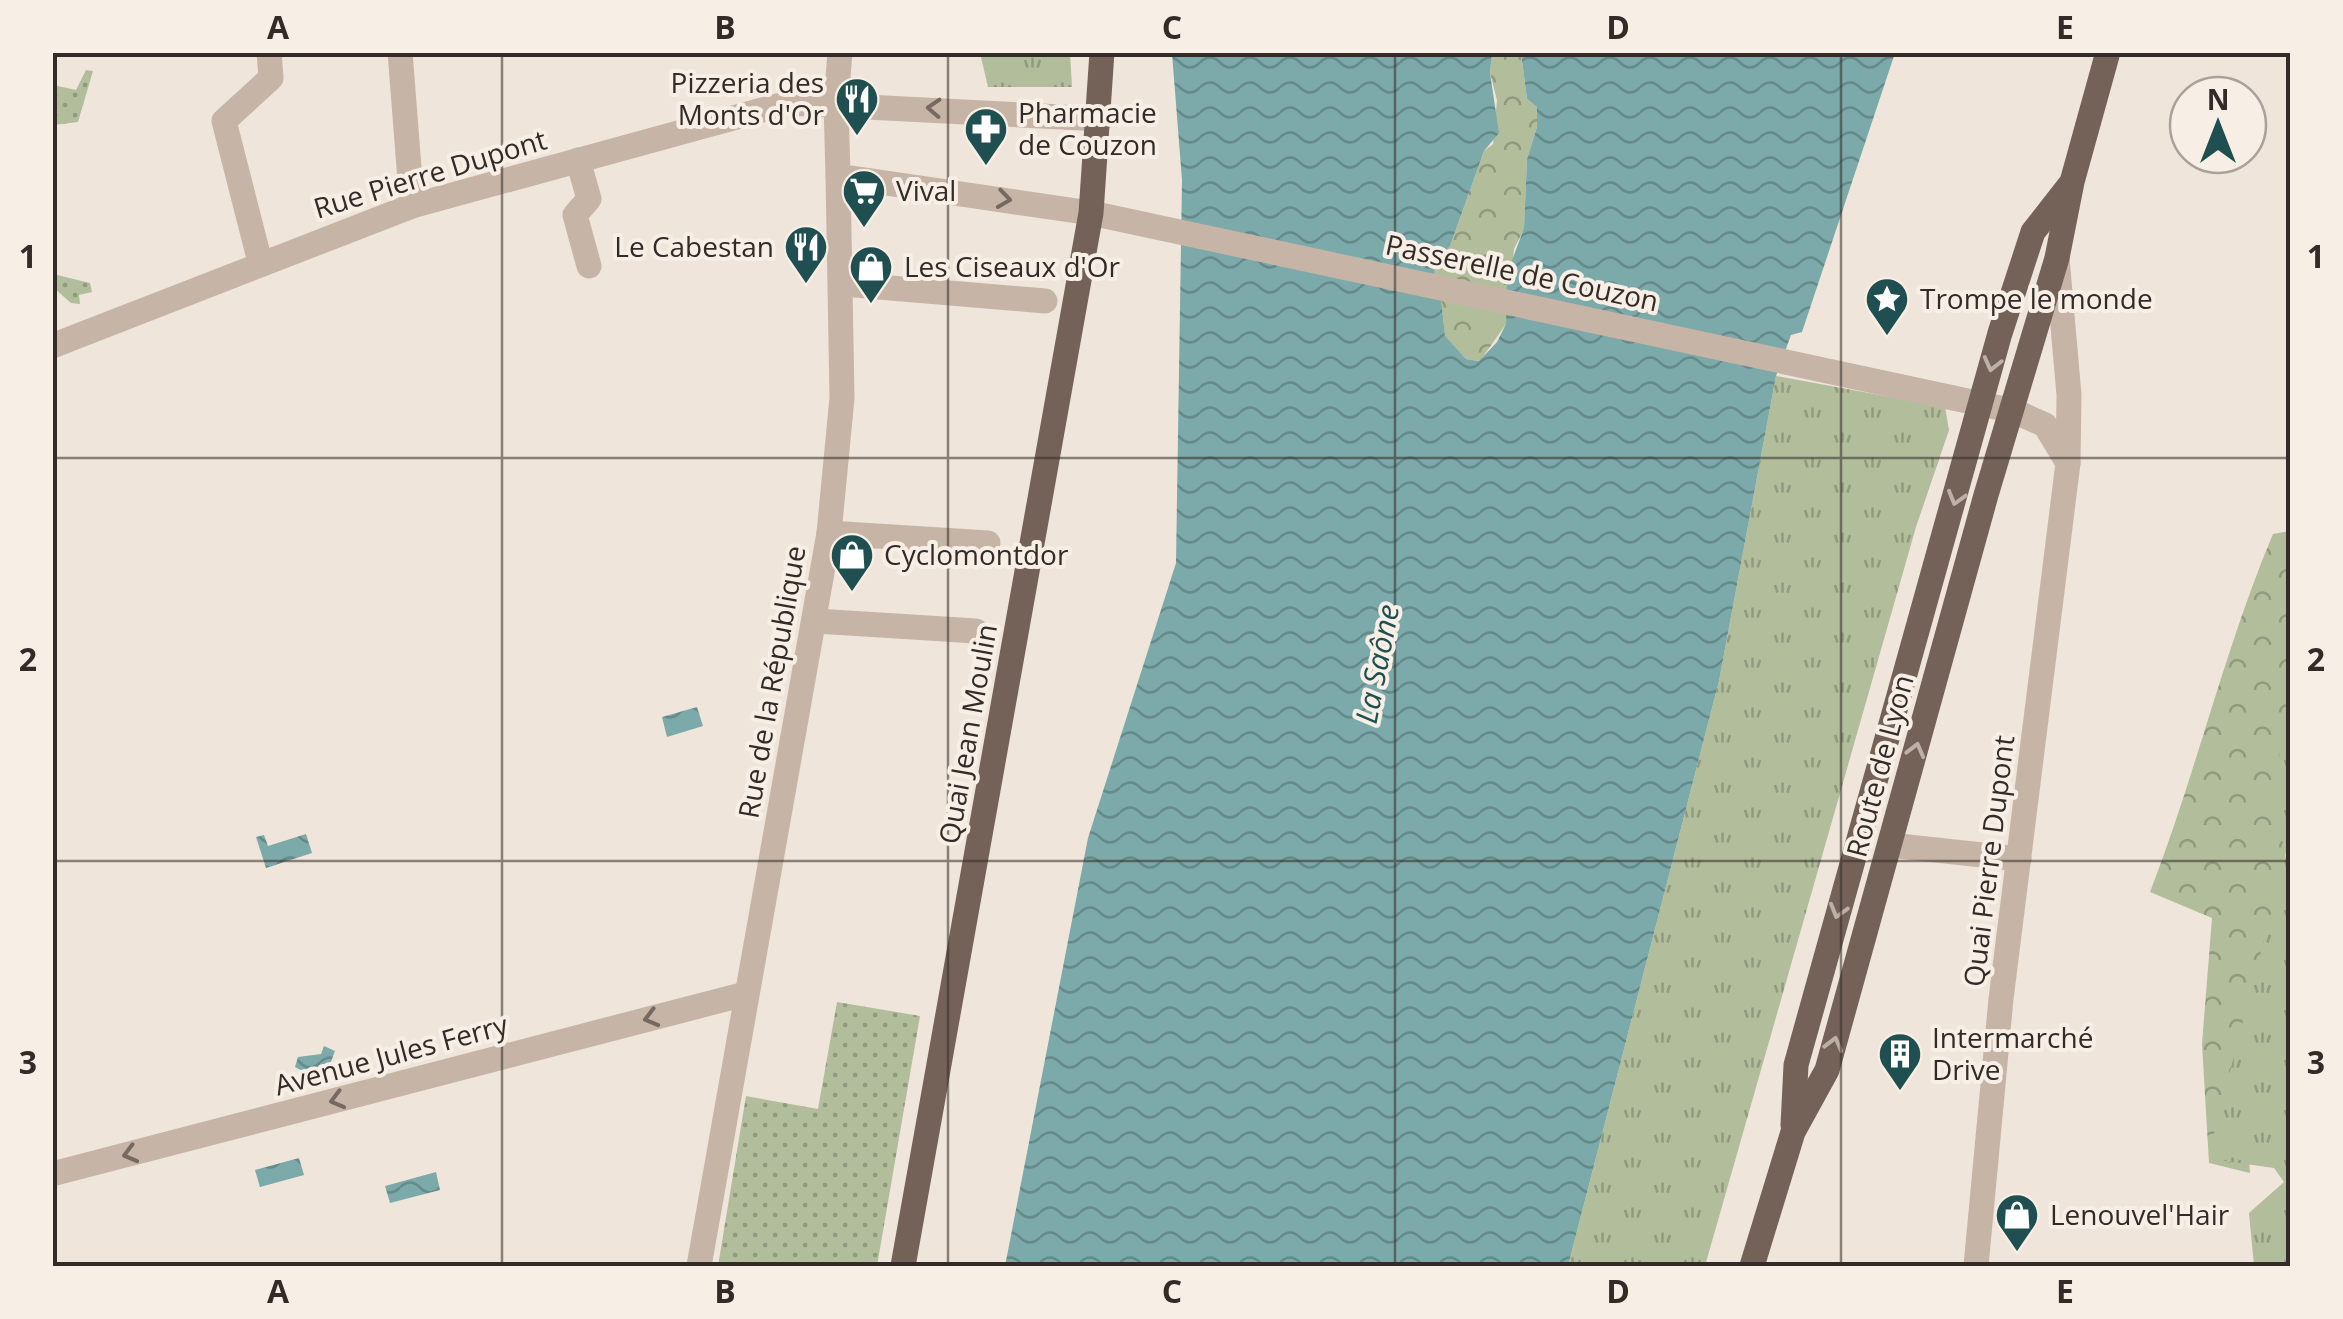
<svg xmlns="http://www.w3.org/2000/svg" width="2343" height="1319" font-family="'Open Sans',sans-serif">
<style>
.grass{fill:url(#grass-dots)}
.forest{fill:url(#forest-crowns)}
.park{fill:url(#park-tufts)}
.water{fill:url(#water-waves)}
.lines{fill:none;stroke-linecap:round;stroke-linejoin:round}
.minor{stroke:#c6b5a7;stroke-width:25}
.tertiary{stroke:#c6b5a7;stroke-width:25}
.primary{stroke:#746259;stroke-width:25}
.oneway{stroke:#756961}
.oneway2{stroke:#bcb0a7}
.grid{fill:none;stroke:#332b27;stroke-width:2.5;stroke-opacity:0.55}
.labels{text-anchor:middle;stroke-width:8;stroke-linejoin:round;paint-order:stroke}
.poi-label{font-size:28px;fill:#332b27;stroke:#f7efe6;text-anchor:start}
.street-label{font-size:28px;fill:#332b27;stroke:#f7efe6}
.water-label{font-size:30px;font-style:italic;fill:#204f51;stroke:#f7efe6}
.neatline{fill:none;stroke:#332b27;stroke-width:4}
.grid-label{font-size:32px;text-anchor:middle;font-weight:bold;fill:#332b27}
</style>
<defs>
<pattern id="grass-dots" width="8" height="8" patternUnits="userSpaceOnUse" patternTransform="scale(2.5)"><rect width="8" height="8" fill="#b2bd9c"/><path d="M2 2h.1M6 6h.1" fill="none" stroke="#919a7f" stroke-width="1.8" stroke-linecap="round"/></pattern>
<pattern id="forest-crowns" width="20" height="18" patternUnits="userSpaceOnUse" patternTransform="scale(2.5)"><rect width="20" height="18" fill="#b2bd9c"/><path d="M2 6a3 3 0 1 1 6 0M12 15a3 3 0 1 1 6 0" fill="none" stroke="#919a7f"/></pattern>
<pattern id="park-tufts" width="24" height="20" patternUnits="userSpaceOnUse" patternTransform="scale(2.5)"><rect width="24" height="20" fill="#b2bd9c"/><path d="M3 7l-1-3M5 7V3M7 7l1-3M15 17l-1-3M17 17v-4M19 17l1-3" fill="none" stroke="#919a7f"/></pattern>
<pattern id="water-waves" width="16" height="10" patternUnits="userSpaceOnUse" patternTransform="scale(2.5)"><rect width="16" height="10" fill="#7ca9aa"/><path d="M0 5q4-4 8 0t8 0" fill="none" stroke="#668a8a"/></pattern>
</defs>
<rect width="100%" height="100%" fill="#efe5da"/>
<!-- grass -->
<g class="grass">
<polygon points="86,70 93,71 78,122 53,125 53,85 76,90"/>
<polygon points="53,274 90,283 92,292 79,295 80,304 71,303 55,289"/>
<polygon points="837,1002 920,1016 877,1266 718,1266 746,1096 818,1109"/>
</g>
<!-- forest -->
<g class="forest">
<polygon points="1492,53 1521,53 1527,99 1537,107 1537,127 1527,159 1524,229 1514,249 1506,324 1480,361 1466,359 1445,337 1441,298 1434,290 1435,264 1450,246 1484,151 1493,144 1497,100 1490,73"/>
<path d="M2290 531V829L2244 1093 2250 1173 2209 1163 2202 1044 2212 918 2150 892C2196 774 2224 650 2273 534Z"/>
</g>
<!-- park -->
<g class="park">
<polygon points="980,53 1070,53 1072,87 988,87"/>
<polygon points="1776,376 1945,407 1949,430 1916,527 1705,1266 1568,1266 1719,681"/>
<polygon points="2290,714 2290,1266 2254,1266 2249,1213 2284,1182 2274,1168 2211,1159 2211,1145 2287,851 2266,808"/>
</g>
<!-- water -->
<g class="water">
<polygon points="1867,52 1873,56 1895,53 1802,332 1791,335 1776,376 1719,681 1568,1266 1005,1266 1088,838 1176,563 1182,180 1172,53 1492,53 1490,73 1499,133 1484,151 1450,246 1435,264 1434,290 1441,298 1445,336 1466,359 1479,361 1497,342 1506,324 1507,274 1524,228 1527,159 1537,127 1537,107 1527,99 1521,53"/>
<polygon points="697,707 703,726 667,737 662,717"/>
<polygon points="306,834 312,853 266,868 256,837 264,835 268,846"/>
<polygon points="324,1046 335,1051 329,1067 308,1074 295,1067 298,1057 321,1054"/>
<polygon points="299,1158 304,1175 260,1187 255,1170"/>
<polygon points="436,1172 440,1190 390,1203 385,1186"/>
</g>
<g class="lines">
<!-- minor -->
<g class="minor">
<polyline points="836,103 840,52"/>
<polyline points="578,160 589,199 575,215 589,266"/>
<polyline points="1091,213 2014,411"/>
<polyline points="260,262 224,121 271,78 269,52"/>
<polyline points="843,284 1045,301"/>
<polyline points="829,533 988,543"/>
<polyline points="816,621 976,631"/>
<polyline points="52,1174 745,994"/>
<polyline points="699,1266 829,533 842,398 838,176"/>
</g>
<!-- tertiary -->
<g class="tertiary">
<polyline points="400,52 412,206"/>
<polyline points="836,103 838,176 1091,213"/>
<polyline points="52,346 412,206 788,103 1101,119"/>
<polyline points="2014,411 2045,425 2068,463"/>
<polyline points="1890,845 2019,859"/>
<polyline points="1976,1266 2001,999 2068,463 2069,395 2057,258"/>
</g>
<!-- primary -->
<g class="primary">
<polyline points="1793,1125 1796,1065 2000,333 2033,232 2069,186"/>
<polyline points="903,1266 1091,213 1102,52"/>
<polyline points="1752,1266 1793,1132 1827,1070 1986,495 2057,258 2072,182 2108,52"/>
</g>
</g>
<!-- one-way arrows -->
<defs><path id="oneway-chevron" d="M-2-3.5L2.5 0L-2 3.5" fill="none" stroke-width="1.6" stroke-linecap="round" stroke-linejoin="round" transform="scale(2.5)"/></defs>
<g class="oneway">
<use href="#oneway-chevron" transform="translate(934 108) rotate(-177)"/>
<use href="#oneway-chevron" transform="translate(1004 199) rotate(8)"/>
<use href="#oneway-chevron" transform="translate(651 1018) rotate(165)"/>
<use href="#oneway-chevron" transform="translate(337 1100) rotate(165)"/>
<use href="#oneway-chevron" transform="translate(130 1154) rotate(165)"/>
</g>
<g class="oneway2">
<use href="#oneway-chevron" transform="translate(1992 364) rotate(104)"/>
<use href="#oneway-chevron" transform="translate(1956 498) rotate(106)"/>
<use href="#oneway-chevron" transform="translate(1916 750) rotate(-75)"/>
<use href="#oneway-chevron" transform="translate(1838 911) rotate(106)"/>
<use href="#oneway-chevron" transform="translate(1834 1044) rotate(-75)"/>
</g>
<!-- grid -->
<path class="grid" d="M502 52V1266M948 52V1266M1395 52V1266M1841 52V1266M52 458H2290M52 861H2290"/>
<!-- icons -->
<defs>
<g id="restaurant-pin" transform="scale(2.25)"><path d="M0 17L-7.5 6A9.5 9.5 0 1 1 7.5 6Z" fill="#204f51" stroke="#f7efe6"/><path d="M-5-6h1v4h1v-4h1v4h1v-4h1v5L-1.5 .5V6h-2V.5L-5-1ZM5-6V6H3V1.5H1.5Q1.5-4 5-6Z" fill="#fff"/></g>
<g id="pharmacy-pin" transform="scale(2.25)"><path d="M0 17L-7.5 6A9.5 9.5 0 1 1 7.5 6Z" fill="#204f51" stroke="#f7efe6"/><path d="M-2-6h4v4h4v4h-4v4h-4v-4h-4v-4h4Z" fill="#fff"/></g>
<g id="supermarket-pin" transform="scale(2.25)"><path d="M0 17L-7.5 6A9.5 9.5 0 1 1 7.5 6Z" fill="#204f51" stroke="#f7efe6"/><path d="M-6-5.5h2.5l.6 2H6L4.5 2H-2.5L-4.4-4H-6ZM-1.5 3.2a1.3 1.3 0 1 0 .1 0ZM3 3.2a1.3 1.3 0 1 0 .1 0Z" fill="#fff"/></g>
<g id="shop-pin" transform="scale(2.25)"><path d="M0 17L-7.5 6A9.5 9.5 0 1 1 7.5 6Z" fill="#204f51" stroke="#f7efe6"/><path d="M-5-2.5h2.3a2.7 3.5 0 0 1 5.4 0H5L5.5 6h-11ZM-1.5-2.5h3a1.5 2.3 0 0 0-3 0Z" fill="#fff"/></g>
<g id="sight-pin" transform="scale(2.25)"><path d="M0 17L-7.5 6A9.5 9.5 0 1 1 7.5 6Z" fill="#204f51" stroke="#f7efe6"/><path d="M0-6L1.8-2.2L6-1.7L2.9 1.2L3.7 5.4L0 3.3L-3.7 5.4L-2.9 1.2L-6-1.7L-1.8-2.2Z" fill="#fff"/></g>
<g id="building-pin" transform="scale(2.25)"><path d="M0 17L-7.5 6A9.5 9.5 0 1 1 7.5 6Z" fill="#204f51" stroke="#f7efe6"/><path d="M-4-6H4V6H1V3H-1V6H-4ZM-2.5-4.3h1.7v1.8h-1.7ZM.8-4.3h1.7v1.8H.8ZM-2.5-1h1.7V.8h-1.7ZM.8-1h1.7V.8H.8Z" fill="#fff"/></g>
</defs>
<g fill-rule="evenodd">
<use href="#restaurant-pin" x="857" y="99"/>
<use href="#pharmacy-pin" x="986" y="129"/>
<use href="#supermarket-pin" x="864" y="191"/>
<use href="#restaurant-pin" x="806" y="247"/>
<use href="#shop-pin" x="871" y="267"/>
<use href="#sight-pin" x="1887" y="299"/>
<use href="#shop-pin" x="852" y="555"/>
<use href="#building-pin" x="1900" y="1054"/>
<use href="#shop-pin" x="2017" y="1215"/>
</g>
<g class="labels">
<!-- poi labels -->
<g class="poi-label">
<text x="824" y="93" text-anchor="end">Pizzeria des<tspan x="824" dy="32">Monts d'Or</tspan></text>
<text x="1018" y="123">Pharmacie<tspan x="1018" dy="32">de Couzon</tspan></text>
<text x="896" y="201">Vival</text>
<text x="774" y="257" text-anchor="end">Le Cabestan</text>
<text x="904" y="277">Les Ciseaux d'Or</text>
<text x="1920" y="309">Trompe le monde</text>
<text x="884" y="565">Cyclomontdor</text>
<text x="1932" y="1048">Intermarché<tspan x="1932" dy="32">Drive</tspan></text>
<text x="2050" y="1225">Lenouvel'Hair</text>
</g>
<!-- street labels -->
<g class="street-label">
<text transform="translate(430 174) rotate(-17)" y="10">Rue Pierre Dupont</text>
<text transform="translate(1522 273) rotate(12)" y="10">Passerelle de Couzon</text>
<text transform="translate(772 682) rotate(-80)" y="10">Rue de la République</text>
<text transform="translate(968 734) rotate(-80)" y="10">Quai Jean Moulin</text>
<text transform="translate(1880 766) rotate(-75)" y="10">Route de Lyon</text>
<text transform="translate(1989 861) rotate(-83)" y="10">Quai Pierre Dupont</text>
<text transform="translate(391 1055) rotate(-15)" y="10">Avenue Jules Ferry</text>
</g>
<!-- water labels -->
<g class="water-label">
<text transform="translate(1378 664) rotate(-79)" y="10">La Saône</text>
</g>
</g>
<!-- border -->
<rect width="2343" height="1319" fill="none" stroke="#f7efe6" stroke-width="110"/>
<!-- north arrow -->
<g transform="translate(2218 125)"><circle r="48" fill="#f7efe6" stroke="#a9a19a" stroke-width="2.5"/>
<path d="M0-8L18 38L0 25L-18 38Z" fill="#204f51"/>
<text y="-15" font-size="28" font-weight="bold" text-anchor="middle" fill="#332b27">N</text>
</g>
<rect x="55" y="55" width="2233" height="1209" class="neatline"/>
<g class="grid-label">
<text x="278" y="39">A</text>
<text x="725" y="39">B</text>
<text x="1172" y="39">C</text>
<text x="1618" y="39">D</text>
<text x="2065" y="39">E</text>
<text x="28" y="268">1</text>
<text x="2316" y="268">1</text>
<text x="28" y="671">2</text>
<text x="2316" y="671">2</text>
<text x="28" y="1074">3</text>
<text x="2316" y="1074">3</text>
<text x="278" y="1303">A</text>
<text x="725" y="1303">B</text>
<text x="1172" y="1303">C</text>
<text x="1618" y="1303">D</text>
<text x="2065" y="1303">E</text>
</g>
</svg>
